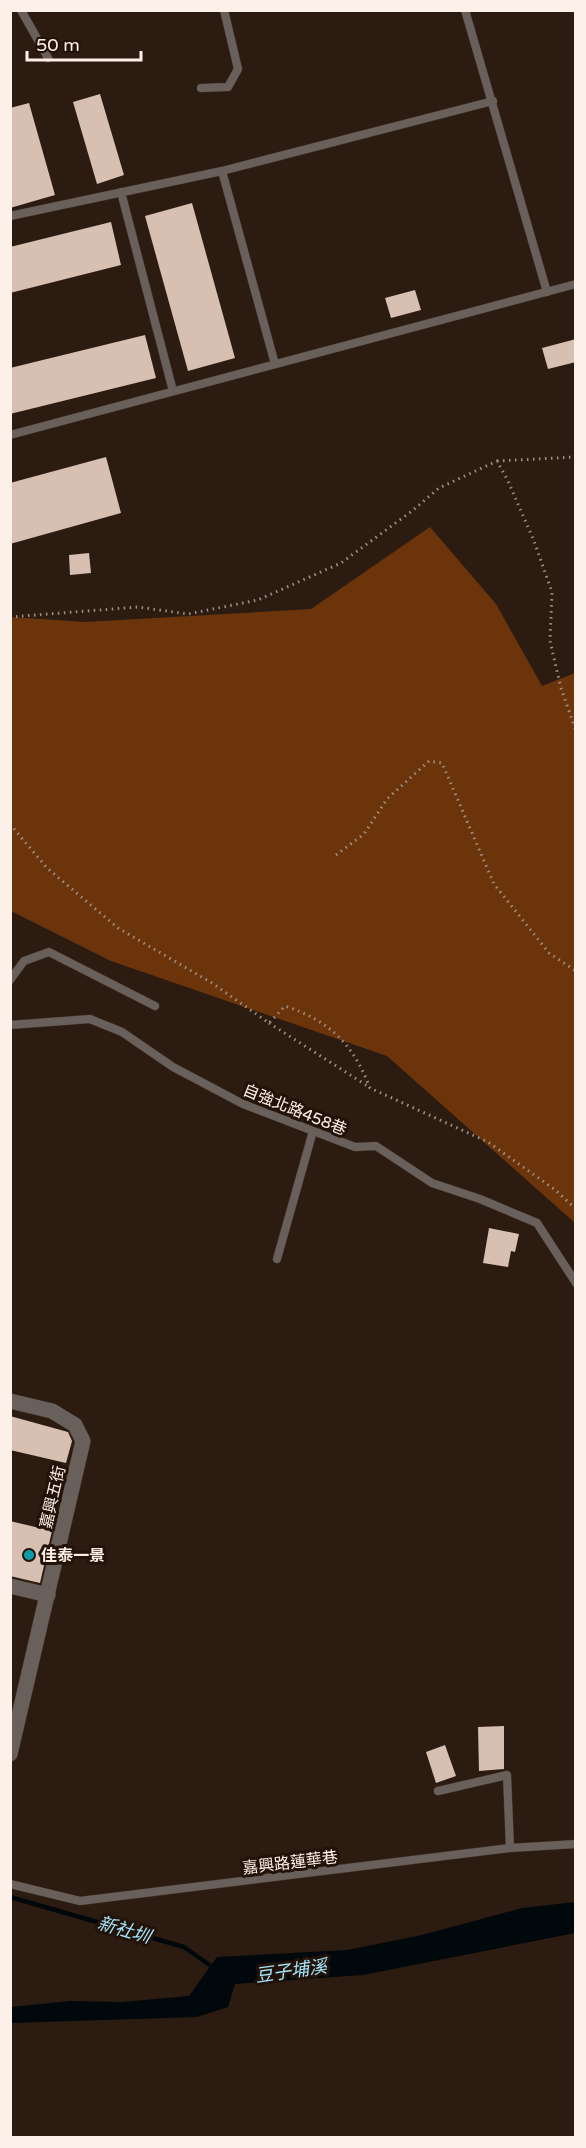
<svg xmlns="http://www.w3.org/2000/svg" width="586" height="2148" font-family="'Varela Round','Noto Sans TC',sans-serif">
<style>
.forest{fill:#6c340a}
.water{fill:#01080c}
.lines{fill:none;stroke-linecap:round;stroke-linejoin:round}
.stream{stroke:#01080c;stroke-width:4.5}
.building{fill:#d7bfb2}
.lane-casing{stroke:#45352b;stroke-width:9}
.street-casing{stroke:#45352b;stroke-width:16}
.path{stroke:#9e9087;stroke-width:3;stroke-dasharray:1.5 4.5;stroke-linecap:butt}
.lane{stroke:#6a605b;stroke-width:8}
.street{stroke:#6a605b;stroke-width:15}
.culture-dot{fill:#0f9aa8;stroke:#221208;stroke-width:2}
.labels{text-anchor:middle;stroke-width:6;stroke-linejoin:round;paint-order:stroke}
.street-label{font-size:16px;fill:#fdf0e9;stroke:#221208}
.poi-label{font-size:16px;font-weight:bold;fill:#fdf0e9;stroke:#221208;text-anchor:start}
.water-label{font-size:18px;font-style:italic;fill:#a3e5ff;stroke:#221208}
</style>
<rect width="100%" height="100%" fill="#2c1b11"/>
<!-- forest -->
<polygon class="forest" points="430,527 496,604 542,686 575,673 575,1223 387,1056 111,961 11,911 11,617 85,622 311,609"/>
<!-- water -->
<polygon class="water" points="575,1902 575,1933 363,1975 235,1984 228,2007 197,2017 11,2023 11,2007 70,2001 122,2002 189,1996 217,1957 347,1950 422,1935 522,1908"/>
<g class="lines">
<!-- stream -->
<polyline class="stream" points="10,1897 184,1947 215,1969"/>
</g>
<!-- building -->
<g class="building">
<polygon points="100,94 124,175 97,184 73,102"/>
<polygon points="29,103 55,195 10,208 10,108"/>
<polygon points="192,203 235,358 188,371 145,216"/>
<polygon points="111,222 121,265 10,293 10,247"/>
<polygon points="415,290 421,310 391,318 385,298"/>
<polygon points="145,335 156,378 10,414 10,368"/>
<polygon points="576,339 576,362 548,369 542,348"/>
<polygon points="106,457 121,513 10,544 10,483"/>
<polygon points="89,553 91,573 70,575 69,555"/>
<polygon points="489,1228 519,1234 515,1252 511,1251 508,1267 483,1263"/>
<polygon points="10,1416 68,1432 72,1441 66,1463 10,1450"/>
<polygon points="10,1521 52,1531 40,1583 10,1576"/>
<polygon points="504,1726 504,1769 479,1771 478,1727"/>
<polygon points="445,1745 456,1776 436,1783 426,1752"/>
</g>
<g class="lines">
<!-- lane casing -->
<g class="lane-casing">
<g id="lane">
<polyline points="21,10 48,58"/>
<polyline points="465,10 547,292"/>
<polyline points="201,88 228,87 238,69 224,10"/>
<polyline points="222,171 275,364"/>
<polyline points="121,192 173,391"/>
<polyline points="10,216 222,171 493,101"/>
<polyline points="10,435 576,284"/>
<polyline points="10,980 24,961 49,952 155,1006"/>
<polyline points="10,1025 90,1019 122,1032 173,1067 243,1104 355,1147 376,1146 432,1183 480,1199 537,1223 576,1283"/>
<polyline points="277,1259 313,1131"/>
<polyline points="438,1791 507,1775 510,1848"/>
<polyline points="10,1884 80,1901 510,1848 576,1844"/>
</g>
</g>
<!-- street casing -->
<g class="street-casing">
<g id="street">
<polyline points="10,1401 52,1411 75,1425 83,1441 10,1754"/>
<polyline points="10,1586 48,1595"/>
</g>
</g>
<!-- path -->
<g class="path">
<polyline points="497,461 576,457"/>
<polyline points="10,617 138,607 188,614 258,600 341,563 412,511 439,488 497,461 508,481 534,541 552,592 550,641 561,688 576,731"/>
<path d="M10 824 47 868 118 928 212 983 269 1023 285 1006C330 1021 353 1044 370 1088L488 1142 554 1189 576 1209"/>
<polyline points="336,855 364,834 387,799 429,761 442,763 494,884 549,953 576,971"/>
<polyline points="269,1023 369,1087"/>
</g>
<!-- lane -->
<use href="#lane" class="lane"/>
<!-- street -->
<use href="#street" class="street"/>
</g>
<!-- markers -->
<circle class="culture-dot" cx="29" cy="1555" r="6"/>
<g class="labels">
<!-- street labels -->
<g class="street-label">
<text transform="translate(295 1109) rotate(22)" y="6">自強北路458巷</text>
<text transform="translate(52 1497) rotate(-77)" y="6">嘉興五街</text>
<text transform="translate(290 1862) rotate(-7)" y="6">嘉興路蓮華巷</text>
</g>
<!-- poi labels -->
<g class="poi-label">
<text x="41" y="1561">佳泰一景</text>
</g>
<!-- water labels -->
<g class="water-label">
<text transform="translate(124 1930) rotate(16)" y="6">新社圳</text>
<text transform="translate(291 1971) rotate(-8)" y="6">豆子埔溪</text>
</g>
</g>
<!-- border -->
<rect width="586" height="2148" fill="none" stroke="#fdf0e9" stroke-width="24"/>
<!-- scale -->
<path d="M27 51v9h114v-9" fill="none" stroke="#fdf0e9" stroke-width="3"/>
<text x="36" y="51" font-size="18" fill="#fdf0e9" stroke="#221208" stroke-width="4.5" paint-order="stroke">50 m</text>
</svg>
